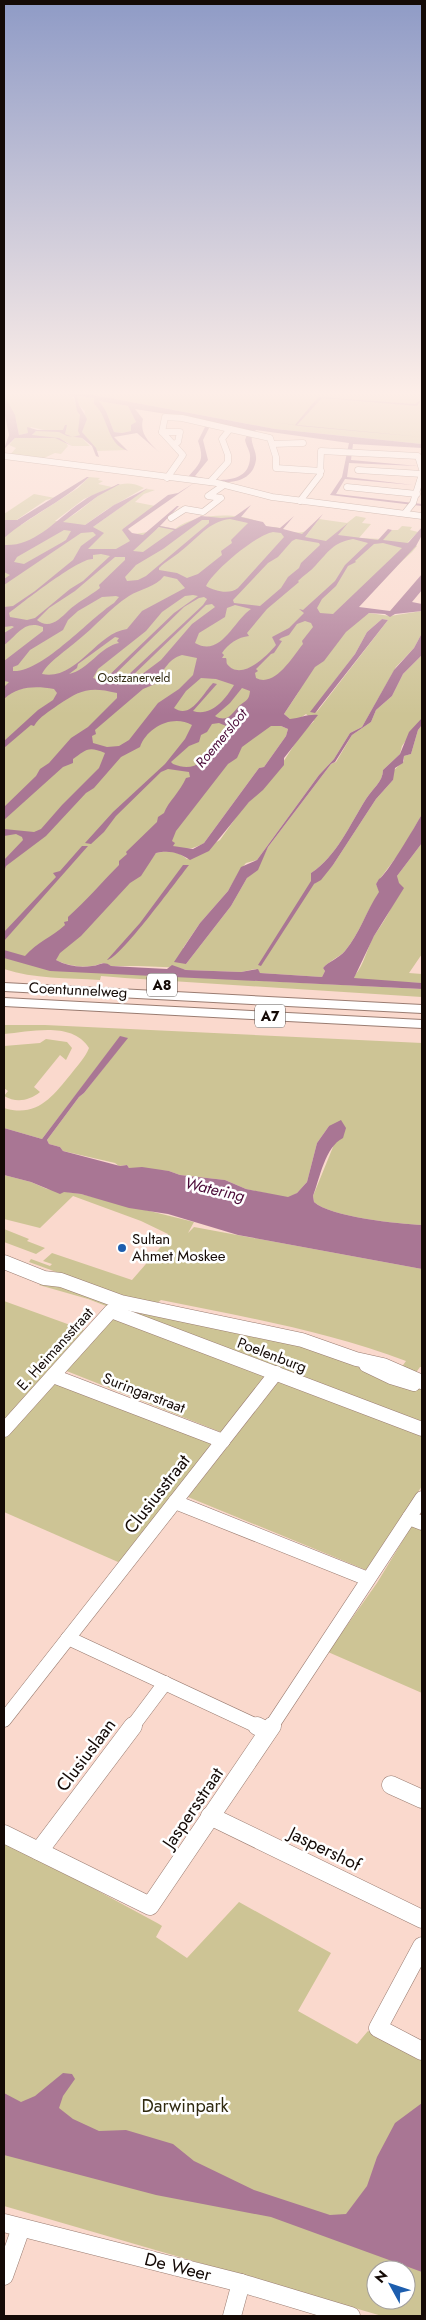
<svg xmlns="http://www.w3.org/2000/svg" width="426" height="2320" font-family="Jost,sans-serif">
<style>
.green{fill:#cdc495;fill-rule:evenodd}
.water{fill:#a97694;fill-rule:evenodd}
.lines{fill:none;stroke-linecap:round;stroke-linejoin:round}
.minor-far3-casing{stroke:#9a7c71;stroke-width:7}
.minor-far2-casing{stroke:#9a7c71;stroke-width:12}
.minor-far1-casing{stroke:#9a7c71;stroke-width:15}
.minor-casing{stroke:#9a7c71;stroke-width:19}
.highway-casing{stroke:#9a7c71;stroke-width:2}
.minor-far3{stroke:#fff;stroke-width:6}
.minor-far2{stroke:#fff;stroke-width:11}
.minor-far1{stroke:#fff;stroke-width:14}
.minor{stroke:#fff;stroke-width:18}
.highway{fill:#fff;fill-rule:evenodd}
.poi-dot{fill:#1d5eae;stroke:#fff;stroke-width:2}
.labels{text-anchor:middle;stroke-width:5;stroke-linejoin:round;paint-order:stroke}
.far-park-label{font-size:12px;fill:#302a10;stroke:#fff}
.far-water-label{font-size:14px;font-style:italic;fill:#4b0b38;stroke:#fff}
.shield{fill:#fff;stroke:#5a5451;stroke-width:1}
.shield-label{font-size:14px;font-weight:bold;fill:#140a06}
.street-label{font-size:15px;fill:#140a06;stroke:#fff}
.poi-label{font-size:15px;fill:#140a06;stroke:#fff;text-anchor:start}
.water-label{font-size:16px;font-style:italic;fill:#4b0b38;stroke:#fff}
.near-street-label{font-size:18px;fill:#140a06;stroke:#fff}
.near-park-label{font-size:18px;fill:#302a10;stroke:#fff}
</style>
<rect width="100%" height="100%" fill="#fad9cd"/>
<!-- green -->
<g class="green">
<polygon points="4,390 50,390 72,395 80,415 80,435 75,437 82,438 90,446 72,446 65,441 68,446 61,454 55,453 44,458 10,455 16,448 9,445 15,438 33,437 32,435 36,431 48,431 31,427 28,433 19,435 16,420 4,395"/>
<polygon points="67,390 422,390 422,444 275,429"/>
<path d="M77 396 94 398V404C113 420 101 434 126 450L97 451 82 432 85 411 79 405Z"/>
<polygon points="100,401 128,406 136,422 131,431 122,433 114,432 106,411 99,403"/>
<path d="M89 477 100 478 98 480 103 481 98 484 112 487 84 499 55 521C83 522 107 468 144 488L106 510 85 525 93 527 146 489 155 490 144 494 135 502 155 506 124 528 129 535 154 531 161 526 175 529C193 514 232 512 254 520 258 521 260 524 264 526 269 528 274 526 279 528 289 532 298 535 309 530L306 536 319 519 347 523 356 516 366 518 362 523 371 524 359 538 383 539 392 530H398L402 526 412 527 410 530 418 532 408 542 417 546 412 552 369 591 356 606 364 616 369 613 390 616 422 611V633L414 648 396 667 362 727 350 733 334 759 319 775 257 860 246 863 240 870 228 891 200 923 183 948 186 964 231 906 247 878 259 865 268 847 331 764 336 762 352 735 371 722 376 710 392 696 403 674 422 655V718L402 746 400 754 383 770C383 782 372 789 366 799 350 824 337 856 311 873L314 884 333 865 376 799 393 780V771L404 761V756L411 754 418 730 422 725V814L403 848 376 884 380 892C366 911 360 933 345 951 338 958 329 961 323 968L325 971 322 977 260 973 255 969 241 972 186 970C180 966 123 966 111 966L103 963C88 969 70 967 56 960L58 957 49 970 422 989V997L125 978 101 976 100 980C68 978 34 979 4 969V514L34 494 55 498 46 500 15 521 21 525 78 488ZM382 619 388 620 316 713 329 688 355 654 367 632ZM300 690 284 714 290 719H299L306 714 314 721 300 736 274 776 242 809 220 840 187 859C178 851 168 850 156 853L150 861 153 855 171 841 174 843 172 846C185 850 192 850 204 843L259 768 264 767 286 736 288 729 281 726H272Z"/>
<path d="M422 843V954L409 973 422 974V983L356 980 354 978 355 975C364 965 367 948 374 936 387 917 399 900 397 876Z"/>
<path d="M4 1025H45L422 1043V1225C399 1224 330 1217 314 1202L313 1196 335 1142 329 1126 317 1143 307 1182 297 1193 288 1198 246 1189 225 1180 180 1175 169 1171 129 1168 127 1165 119 1166 115 1163 63 1151 60 1147 49 1144 47 1140 79 1097 84 1093 127 1038 120 1037 42 1139 4 1128V1108C37 1118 52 1097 71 1074 77 1066 85 1058 89 1048 72 1021 31 1032 4 1034Z"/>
<path d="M46 1039 67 1042 72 1048 66 1060 60 1055 34 1087 40 1092C29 1101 16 1103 4 1096L8 1091 4 1088V1046L40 1043Z"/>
<path d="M4 1175 31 1182 47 1189 81 1194 194 1222 188 1233 194 1227 422 1269V1367H420L415 1374 401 1368 406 1361C327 1331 244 1317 161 1300L152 1307 29 1262 31 1259 50 1266 52 1264 43 1261 52 1253 132 1280 165 1242 168 1234 141 1221 73 1196 40 1228 4 1219Z"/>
<polygon points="4,1229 29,1239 27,1241 45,1248 36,1254 4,1242"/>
<polygon points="42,1283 293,1343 422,1389 422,1427 88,1299 39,1285"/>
<polygon points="4,1301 84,1330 4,1420"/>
<polygon points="112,1317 267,1375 223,1433 64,1370"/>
<polygon points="54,1380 215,1442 122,1560 118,1562 4,1512 4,1437"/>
<polygon points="279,1381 422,1435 422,1486 366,1570 188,1497"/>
<polygon points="414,1522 422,1525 422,1693 328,1652 377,1583"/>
<path d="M4 1840 159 1924 162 1926 156 1937 187 1958 239 1902 331 1953 298 2011 357 2044 368 2031 422 2059V2316H382L4 2206ZM376 2270H406V2300H376Z"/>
</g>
<!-- water -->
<g class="water">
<path d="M50 390H67L275 429 422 444V448L353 444 351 460 418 466 349 463 347 477 413 485 345 479 336 494 422 504V506L330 495 342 477 349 443 256 430 252 434C250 444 257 451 256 460 251 492 208 481 187 478 200 463 205 461 198 441L206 425 191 418 135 409 143 419C139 434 150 443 160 453L137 433 114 437 128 451C105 443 110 418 94 404V398L77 396 79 405 87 419 82 432 96 448 99 457 96 456 92 446 82 438 67 436 59 432 36 431 32 435 59 438 72 446 55 438H15L4 449 9 435 4 411V395L15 415 19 435 28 433 27 427 37 430H63L65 425H67L65 434 73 437 80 435 78 431 80 415 77 411 74 396ZM99 401 128 406 136 422 131 425V431L122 433 114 432 106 411ZM216 424 249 430 245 440C246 446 251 452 250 458 249 486 212 481 195 476L208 460 203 440 210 426Z"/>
<polygon points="318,397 415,404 422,399 417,406 322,398 297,425 422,437 300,426 274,422 295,425"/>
<path d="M87 477H89C64 501 29 516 4 538V520H17Z"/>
<path d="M194 483 128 529 132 533 143 535 177 506H179L160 526 176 529 201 516 221 518 234 517 251 505 241 517 263 522 266 526 280 528 294 516 283 529 302 534 323 514 305 537 326 541 348 523 338 535 378 540 388 529 392 530 383 540 408 543 422 527V535L416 546 359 607 390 611 422 574V590L412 602 422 604V611L395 614 390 617 385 614 369 613 346 632 324 661 315 667 284 714 290 719C301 718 307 714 318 715L284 758V765L263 790 249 802 209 851 190 860C179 853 170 850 156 853L141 876 130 883 81 936 60 953 56 960C67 966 80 968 92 966 100 966 103 960 111 966L167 969 172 965 186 970 241 972 258 969 260 973 322 977 325 971 323 968C329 961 338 959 345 951 360 933 366 911 379 892L376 884 379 879C386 876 416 825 422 814V843L397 876 399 883 404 888 374 936 354 978 422 983V989L50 971 4 958V950L25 956C37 942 52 937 65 925L64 922 68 921V917C86 901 102 882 119 865V861L127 854 126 852 157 822 158 817 164 813C168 802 180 792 186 778L190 777 189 772 168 769 161 772 116 816 104 832 91 844 85 843 113 812 165 764 185 739 192 725C173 714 147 727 140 747L121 757 94 788 86 793 46 836 6 866 4 872V860L23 840 22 837 16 834 4 836V829L34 832 41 829 62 805 99 768 105 753C87 745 85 751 73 759V763L63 767 4 820V807L36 776 40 769 49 763 71 738 88 727 117 698V693C89 686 80 690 58 705 49 712 40 716 34 726L31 725 4 748V741L38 710 53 700 57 693 54 689C35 686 19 686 4 699V687L9 682 4 681V661L43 631V627C24 619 17 636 4 645V633L14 627 12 626 4 627V607L13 606 35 591 73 560 81 546 96 535 93 532 81 533 4 585V579L10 575 4 572V545C36 547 58 517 83 501 93 493 107 490 118 484H120L98 496 63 522 85 525 114 505 148 488 93 527 104 533 88 549H116L130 541 122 530 124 528 168 495 178 493ZM230 519 248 523 231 540 232 543 221 551 222 555 198 574 187 578 177 573 159 570V568C166 561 174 557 181 551 197 539 209 521 230 519ZM202 520H209V523L146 576 138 580 127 581 125 577 136 565 163 549ZM159 527 174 530 143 552 133 551ZM64 530 71 531 66 540 61 543 24 564 14 562 17 557ZM273 532 281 533 284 537 238 588C229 595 215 591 206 586 214 570 256 535 273 532ZM296 539 319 543 320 545 301 563 299 568 288 577 281 588 260 606 234 603 233 600 268 563 278 557 292 541ZM353 539 368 543 345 565 335 581 303 610 299 609 304 613 289 628 272 637 276 645C267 656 241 682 227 664 226 662 227 660 226 658H222L224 655 222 653C228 644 238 637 249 636L247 633 267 609 299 582 298 581C304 575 311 571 316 565 328 552 334 542 353 539ZM383 543 402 548 333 614 320 613 317 608 322 599 336 586 348 566 356 562 355 561 374 544ZM101 554 110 556 83 581 70 589 35 618 27 620 10 617 9 613C22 603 80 557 93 559V555ZM115 557H125V560L99 585 100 588C90 596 76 603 68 611 60 619 49 630 37 620L49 608 75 591ZM164 576 177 579 185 588 142 611 127 629C96 633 77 681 42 674 47 663 68 649 77 641 95 627 109 609 129 596 140 589 156 587 164 576ZM193 595 198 596 174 613 103 681 93 678 98 669 146 631 162 612 185 596ZM116 596 119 597 114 603C90 618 42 673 13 671V667L18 665 30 650 63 630 68 620 78 611 102 597ZM204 597 207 599 203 605 126 677 115 683 107 682 184 607 199 598ZM212 604 215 607 192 624 161 660 133 681 128 680 206 605ZM235 605 251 609C234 620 221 658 195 643L199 633 225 617 227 608ZM305 621 311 623 313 627 302 641 303 644C293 656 275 688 256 678L255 673 258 671 256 669 271 654 274 653 282 641 279 640 281 638 289 635 297 624ZM115 637 119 638 117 641 119 643C101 646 88 670 69 674L77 668 78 664ZM182 655 197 658 193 675 179 689 158 703 129 740 119 746 107 747 93 743 92 736 96 734 95 730 143 689 155 684 154 680 158 676 157 675C168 669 166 660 182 655ZM201 678 216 679 234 685C225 700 211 717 193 711L217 684 213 683C203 693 191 720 174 708L186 691ZM242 688 250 691C249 701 246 700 239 706 232 714 227 723 215 716L230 703ZM219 723 231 728C226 738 214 743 212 755 198 765 190 771 173 764L171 762 189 746 199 742 201 735 207 732 212 724ZM271 726H281L288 729 286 736 264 767 259 768 204 843 193 849 173 846 175 843 172 841 176 831 228 764 237 758 242 747Z"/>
<polygon points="382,619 388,620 315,713 310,712 355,654 367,632"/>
<polygon points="422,633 422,655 403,674 392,696 376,710 371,722 352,735 335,762 331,764 268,847 258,870 247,878 231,906 186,964 174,962 200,923 228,891 241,867 257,860 319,775 334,759 350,733 362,727 394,670 414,648"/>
<path d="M422 718V725L418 730 411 754 404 756 403 763 395 768 393 780 376 799 333 865 321 880 314 884 261 966 258 965 311 881V873C337 856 350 824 366 799 372 789 383 782 383 770L400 754 409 732Z"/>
<polygon points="82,846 88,846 4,941 4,932 56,877 53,873 60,871"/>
<path d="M183 865H189C177 880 119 960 107 960L140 923Z"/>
<path d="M120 1036 128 1038 84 1093 79 1097 47 1140 49 1144 60 1147 63 1151 120 1166 127 1165 129 1168 142 1167 169 1171 180 1175 225 1180 246 1189 288 1197 297 1193 307 1182 317 1143 329 1126 341 1120 346 1128 343 1138C325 1147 320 1178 313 1196L314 1202C330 1217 399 1224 422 1225V1269L238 1235 168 1214 129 1208 81 1194 64 1192 60 1194 31 1182 4 1175V1128L42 1139Z"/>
<polygon points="63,2073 72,2074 75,2079 63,2096 59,2108 73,2119 99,2131 126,2130 173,2144 194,2161 254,2190 330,2215 346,2214 367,2186 377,2157 395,2123 422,2103 422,2272 271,2217 156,2195 4,2155 4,2093 21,2102 35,2096"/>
</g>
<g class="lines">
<!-- minor-far3 casing -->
<g class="minor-far3-casing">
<g id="minor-far3">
<polyline points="162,432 180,432 178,442 174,444"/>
<polyline points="273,444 303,443"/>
<polyline points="4,456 217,483 272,497 422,516"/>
<polyline points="358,470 422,474"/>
<polyline points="167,478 183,455 162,432 165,417 182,418 230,429"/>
<polyline points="210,482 228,462 228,455 222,439 230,429 270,438 276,457 276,468 321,471"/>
<polyline points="347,487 417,494"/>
<polyline points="300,501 320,475 321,451 418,456 422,469"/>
<polyline points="405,513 413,503 422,474"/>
<polyline points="171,518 185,509 203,512 221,498 208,496 224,485"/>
</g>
</g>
<!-- minor-far2 casing -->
<g class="minor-far2-casing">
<polyline id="minor-far2" points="4,1262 6,1263"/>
</g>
<!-- minor-far1 casing -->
<g class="minor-far1-casing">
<g id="minor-far1">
<polyline points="4,1262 44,1278 61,1280 121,1302 302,1340 356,1359 383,1365 422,1382"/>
<polyline points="366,1365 391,1377 414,1384"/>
<polyline points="53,1376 223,1441"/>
<polyline points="4,1430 111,1311 422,1429"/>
<polyline points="175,1502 368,1579"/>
<polyline points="409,1518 422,1523"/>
<polyline points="68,1638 259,1727"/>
<polyline points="4,1720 276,1373"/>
<polyline points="132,1727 165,1683"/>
<polyline points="271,1727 422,1498"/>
</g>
</g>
<!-- minor casing -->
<g class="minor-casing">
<g id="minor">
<polyline points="257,1726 267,1731"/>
<polyline points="391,1785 422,1799"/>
<polyline points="210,1816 422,1919"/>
<polyline points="4,1834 150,1906 272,1726"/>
<polyline points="39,1851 133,1726"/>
<polyline points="422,1946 378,2028 422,2051"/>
<polyline points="4,2223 241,2283 351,2316"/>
<polyline points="4,2276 21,2228"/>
<polyline points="232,2316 241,2283"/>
</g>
</g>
<!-- highway casing -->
<g class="highway-casing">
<g id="highway">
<polygon points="4,983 422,1005 422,1013 4,991"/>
<polygon points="4,998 422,1020 422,1028 4,1006"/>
</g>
</g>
<!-- minor-far3 -->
<use href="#minor-far3" class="minor-far3"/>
<!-- minor-far2 -->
<use href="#minor-far2" class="minor-far2"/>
<!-- minor-far1 -->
<use href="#minor-far1" class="minor-far1"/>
<!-- minor -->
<use href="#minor" class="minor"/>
<!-- highway -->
<use href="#highway" class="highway"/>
</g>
<!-- sky -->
<linearGradient id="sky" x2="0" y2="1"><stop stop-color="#8f9bc6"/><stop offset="0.55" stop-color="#fdeee8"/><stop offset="1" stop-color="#fdeee8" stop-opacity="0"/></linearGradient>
<rect width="426" height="715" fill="url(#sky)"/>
<!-- markers -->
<circle class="poi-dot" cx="122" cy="1248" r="5"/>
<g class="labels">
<!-- far-park labels -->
<g class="far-park-label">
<text x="134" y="682">Oostzanerveld</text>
</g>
<!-- far-water labels -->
<g class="far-water-label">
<text transform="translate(221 738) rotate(-50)" y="5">Roemersloot</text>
</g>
<!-- shield labels -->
<g class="shield">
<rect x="147" y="973.5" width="30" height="23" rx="4"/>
<rect x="255" y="1004.5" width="30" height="23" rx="4"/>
</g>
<g class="shield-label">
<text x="162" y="990">A8</text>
<text x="270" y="1021">A7</text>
</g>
<!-- street labels -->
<g class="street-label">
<text transform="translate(78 990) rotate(3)" y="5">Coentunnelweg</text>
<text transform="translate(55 1349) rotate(-48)" y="5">E. Heimansstraat</text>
<text transform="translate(272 1355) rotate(21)" y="5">Poelenburg</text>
<text transform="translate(144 1393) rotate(21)" y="5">Suringarstraat</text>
</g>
<!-- poi labels -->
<g class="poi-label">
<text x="132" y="1244">Sultan<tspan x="132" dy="17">Ahmet Moskee</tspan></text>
</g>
<!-- water labels -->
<g class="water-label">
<text transform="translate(215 1189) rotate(13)" y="6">Watering</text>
</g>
<!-- near-street labels -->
<g class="near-street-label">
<text transform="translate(157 1494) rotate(-52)" y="6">Clusiusstraat</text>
<text transform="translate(86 1755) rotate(-53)" y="6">Clusiuslaan</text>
<text transform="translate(193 1808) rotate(-56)" y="6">Jaspersstraat</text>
<text transform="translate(325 1849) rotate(26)" y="6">Jaspershof</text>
<text transform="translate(178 2267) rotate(14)" y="6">De Weer</text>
</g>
<!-- near-park labels -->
<g class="near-park-label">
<text x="185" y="2112">Darwinpark</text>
</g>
</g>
<!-- border -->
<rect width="426" height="2320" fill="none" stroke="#140a06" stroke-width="10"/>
<!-- north arrow -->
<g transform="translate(391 2285) rotate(310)"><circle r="24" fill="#ffffff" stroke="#a19d9b"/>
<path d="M0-4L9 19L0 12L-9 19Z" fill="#1d5eae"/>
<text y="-8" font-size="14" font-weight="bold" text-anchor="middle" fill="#140a06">N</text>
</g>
</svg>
